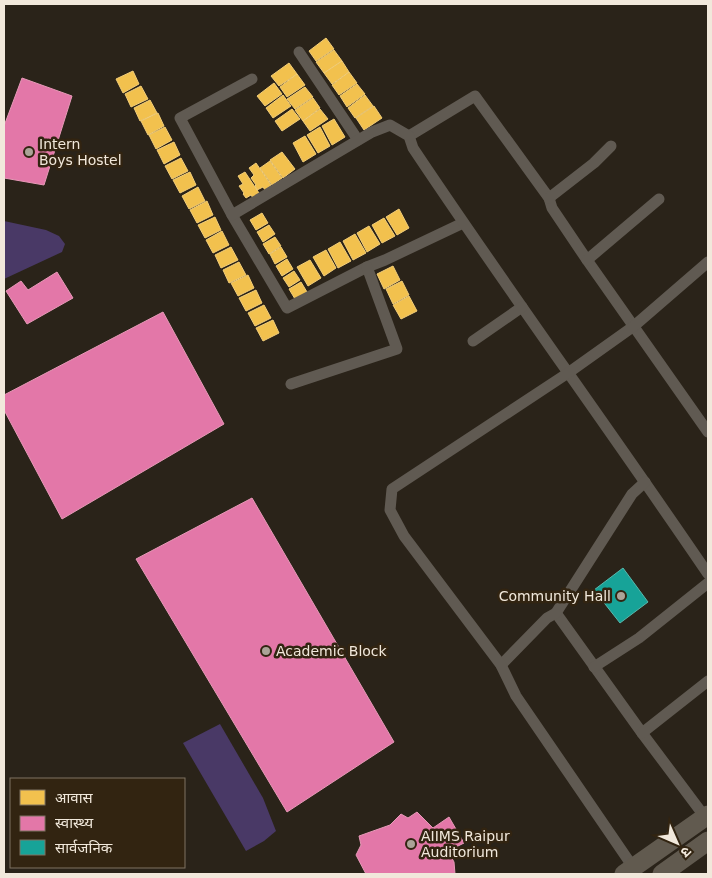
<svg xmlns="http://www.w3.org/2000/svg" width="712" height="878" font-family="'DejaVu Sans','Noto Sans Devanagari',sans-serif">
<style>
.green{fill:#493966}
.homes{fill:#f2c14e;stroke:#f2cd78}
.health{fill:#e377a8;stroke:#e799b7}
.public{fill:#17a398;stroke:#58b8ac}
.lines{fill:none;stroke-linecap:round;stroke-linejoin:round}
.street{stroke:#605a52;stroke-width:11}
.primary{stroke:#615a4f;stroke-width:19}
.poi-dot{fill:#aba397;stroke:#322411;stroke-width:2}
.labels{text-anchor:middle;stroke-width:5;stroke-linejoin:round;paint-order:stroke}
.poi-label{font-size:14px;fill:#f1e8db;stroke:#322411;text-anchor:start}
</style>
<rect width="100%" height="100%" fill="#2a2319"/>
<!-- green -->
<g class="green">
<polygon points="4,221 46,230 59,236 65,244 62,252 4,279"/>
<polygon points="220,724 263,798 276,831 264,841 246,851 183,743"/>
</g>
<!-- homes -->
<g class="homes">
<polygon points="326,38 334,49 316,61 309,51"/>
<polygon points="334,50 342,61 324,73 316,62"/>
<polygon points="342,61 349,72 332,84 324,73"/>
<polygon points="289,63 297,74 279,86 271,76"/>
<polygon points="133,71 139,84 123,93 116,79"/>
<polygon points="349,72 357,83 339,95 332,85"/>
<polygon points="297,74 305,85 287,97 280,87"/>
<polygon points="274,83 282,94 265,106 257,96"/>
<polygon points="357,84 365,94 347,107 340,96"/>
<polygon points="141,86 148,99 131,107 125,94"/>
<polygon points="305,87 313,97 295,109 287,99"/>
<polygon points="283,95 291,106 273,118 266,108"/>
<polygon points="365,95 373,106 355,118 348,108"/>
<polygon points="313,98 320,108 303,121 295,110"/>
<polygon points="150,100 157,113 140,121 134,108"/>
<polygon points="374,106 382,118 364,130 356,118"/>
<polygon points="292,109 300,119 282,131 275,121"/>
<polygon points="320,109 328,119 310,131 303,121"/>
<polygon points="158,113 164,126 148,135 141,121"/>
<polygon points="334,119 345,137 332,145 322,126"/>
<polygon points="165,127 172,140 156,149 149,135"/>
<polygon points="320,127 330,146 318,153 307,135"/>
<polygon points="305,136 316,154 303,162 293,143"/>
<polygon points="174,142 180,155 164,164 157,150"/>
<polygon points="282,152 295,169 283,178 270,160"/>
<polygon points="181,158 188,171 172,179 165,166"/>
<polygon points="270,161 282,178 272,185 260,168"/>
<polygon points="256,163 271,185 265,190 263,187 257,190 255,186 256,185 251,178 254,175 249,168"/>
<polygon points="190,172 196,185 180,193 173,180"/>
<polygon points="245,172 259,193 253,198 251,195 246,198 243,194 244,193 239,186 243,184 238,176"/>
<polygon points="198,187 205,201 189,209 182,196"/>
<polygon points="207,201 213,215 197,223 190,210"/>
<polygon points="399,209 409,228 397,235 386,217"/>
<polygon points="262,213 268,223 256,230 250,220"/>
<polygon points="215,217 221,230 205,238 198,225"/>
<polygon points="384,218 395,236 382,243 372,225"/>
<polygon points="269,225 275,234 263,242 257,232"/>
<polygon points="369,226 380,244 367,252 357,233"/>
<polygon points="222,231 229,245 213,253 206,240"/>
<polygon points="355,234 366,253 353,260 343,241"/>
<polygon points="275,237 281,246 269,254 263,244"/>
<polygon points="340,242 351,261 338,268 328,249"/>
<polygon points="231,247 238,260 221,268 215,255"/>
<polygon points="281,247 287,257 275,264 270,254"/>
<polygon points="326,250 336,268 324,276 313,257"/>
<polygon points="287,259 293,269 282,276 276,266"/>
<polygon points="310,260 321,278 308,286 297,267"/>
<polygon points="239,262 246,275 229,283 223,270"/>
<polygon points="393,266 400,280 384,289 377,274"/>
<polygon points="294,271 300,280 289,287 283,278"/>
<polygon points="248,275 254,288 238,296 231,283"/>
<polygon points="402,281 409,295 393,304 386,289"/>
<polygon points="301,282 307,292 295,299 289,289"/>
<polygon points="256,290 262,303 246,311 239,298"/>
<polygon points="409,296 417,311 401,319 393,305"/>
<polygon points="264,305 271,318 255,326 248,313"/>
<polygon points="273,320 279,333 263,341 256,328"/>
</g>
<!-- health -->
<g class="health">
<polygon points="22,78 72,96 44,185 4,178 4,126"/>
<polygon points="57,272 73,298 27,324 6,291 21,281 28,290"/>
<polygon points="163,312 224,424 62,519 4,410 4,395"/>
<polygon points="252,498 394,742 287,812 136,559"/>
<polygon points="417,812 433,828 449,817 464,843 448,851 454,862 455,874 366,874 356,855 361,845 359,836 390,825 401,814 408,818"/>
</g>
<!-- public -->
<polygon class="public" points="623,568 648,602 620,623 594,590"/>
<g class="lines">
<!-- street -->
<g class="street">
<polyline points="299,52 358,140"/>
<polyline points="252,79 180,118 232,215 287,308 367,267 385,260 463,223"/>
<polyline points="409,136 475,96 549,198 552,208 587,260 708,432"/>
<polyline points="549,198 594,163 611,146"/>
<path d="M232 215 372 132 390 125 409 136 413 148C509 292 611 431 708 574"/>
<polyline points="587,260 659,199"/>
<polyline points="473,341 522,307"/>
<polyline points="291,384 397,349 367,267"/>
<polyline points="556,613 642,733 705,817"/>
<polyline points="501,665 547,618 556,613 632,494 645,482"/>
<polyline points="594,667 639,638 708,583"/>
<polyline points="642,733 708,681"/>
<polyline points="633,867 516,696 501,665 404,536 390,510 392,489 568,373 634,326 708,262"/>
</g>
<!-- primary -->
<g class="primary">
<polyline points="624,874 708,815"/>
<polyline points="662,874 708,841"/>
</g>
</g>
<!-- markers -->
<g class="poi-dot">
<circle cx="29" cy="152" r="5"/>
<circle cx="621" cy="596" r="5"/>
<circle cx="266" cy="651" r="5"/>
<circle cx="411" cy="844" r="5"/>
</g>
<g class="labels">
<!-- poi labels -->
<g class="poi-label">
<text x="39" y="149">Intern<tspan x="39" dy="16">Boys Hostel</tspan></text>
<text x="611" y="601" text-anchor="end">Community Hall</text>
<text x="276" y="656">Academic Block</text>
<text x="421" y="841">AIIMS Raipur<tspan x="421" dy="16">Auditorium</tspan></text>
</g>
</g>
<!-- border -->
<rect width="712" height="878" fill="none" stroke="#f1e8db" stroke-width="10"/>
<!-- legend -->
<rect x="10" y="778" width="175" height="90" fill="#322411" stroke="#7e7262"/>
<rect x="20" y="790" width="25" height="15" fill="#f2c14e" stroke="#7e7262"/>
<text x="55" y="803" font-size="15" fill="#f1e8db">आवास</text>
<rect x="20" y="816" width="25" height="15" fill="#e377a8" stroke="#7e7262"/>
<text x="55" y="828" font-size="15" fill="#f1e8db">स्वास्थ्य</text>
<rect x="20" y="840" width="25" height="15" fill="#17a398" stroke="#7e7262"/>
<text x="55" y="853" font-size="15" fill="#f1e8db">सार्वजनिक</text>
<!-- north arrow -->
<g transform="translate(677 843) rotate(135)" stroke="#322411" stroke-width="4" paint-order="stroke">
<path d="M0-4L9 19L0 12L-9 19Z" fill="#f1e8db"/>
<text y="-8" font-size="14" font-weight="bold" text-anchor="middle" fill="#f1e8db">उ</text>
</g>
</svg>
